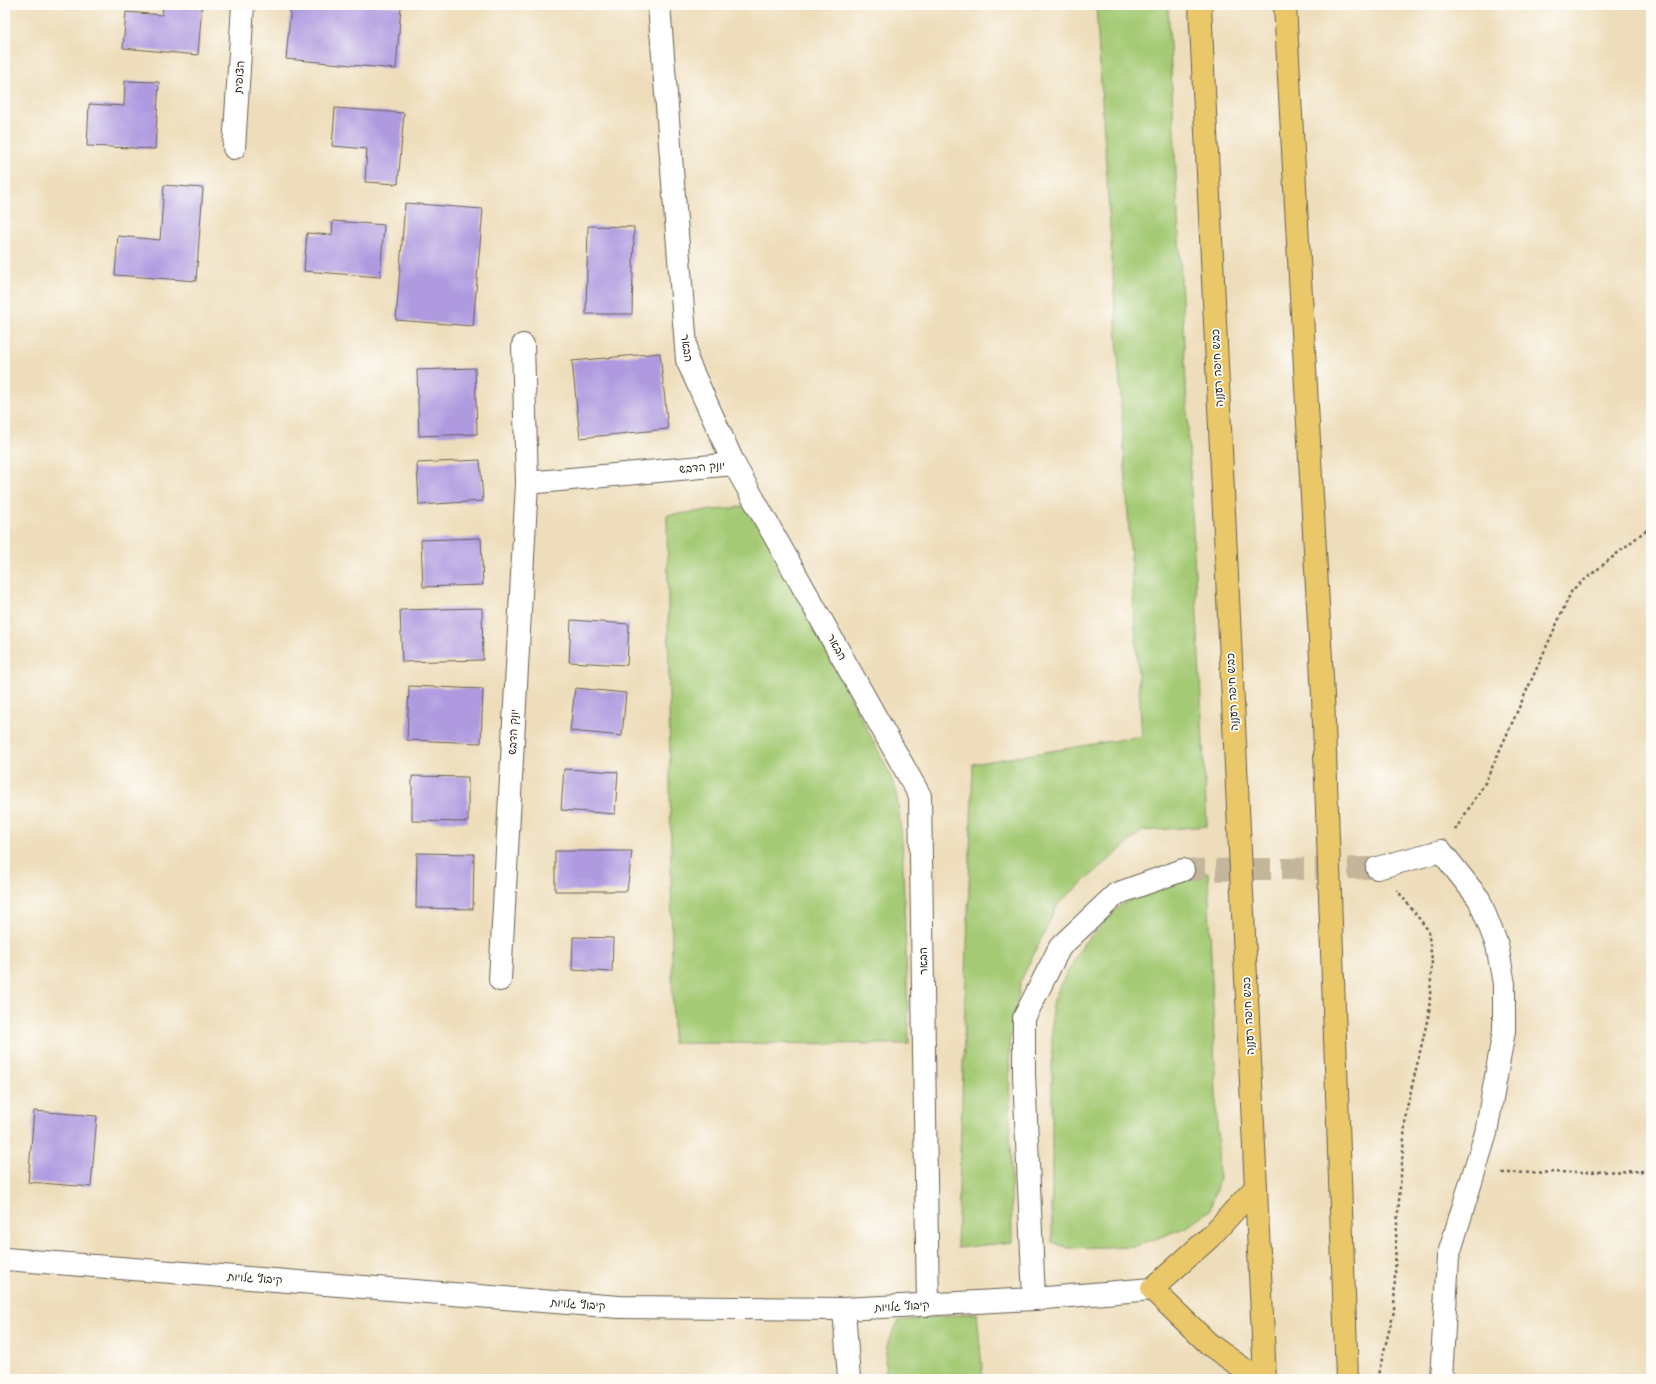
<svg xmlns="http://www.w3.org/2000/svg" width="1656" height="1384" font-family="'Comic Neue','Playpen Sans Hebrew',sans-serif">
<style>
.green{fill:#a5ca74;stroke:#607348}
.building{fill:#af9ae0}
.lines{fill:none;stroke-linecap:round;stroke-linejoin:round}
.minor-tunnel{stroke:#c4b69a;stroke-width:22;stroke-dasharray:22 11;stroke-linecap:butt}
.minor-casing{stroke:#666053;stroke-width:24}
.highway-casing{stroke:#666053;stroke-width:24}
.path{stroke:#666053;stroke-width:2.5;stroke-dasharray:3 3;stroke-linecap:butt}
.minor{stroke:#fff;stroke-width:22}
.highway{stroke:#eac769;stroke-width:22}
.labels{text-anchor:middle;stroke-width:3.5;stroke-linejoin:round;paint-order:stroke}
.street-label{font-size:11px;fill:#1c1c1c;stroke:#fdfcf7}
</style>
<rect width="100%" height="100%" fill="#fdfcf7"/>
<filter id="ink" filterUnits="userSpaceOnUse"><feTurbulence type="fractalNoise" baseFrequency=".025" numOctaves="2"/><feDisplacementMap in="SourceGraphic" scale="8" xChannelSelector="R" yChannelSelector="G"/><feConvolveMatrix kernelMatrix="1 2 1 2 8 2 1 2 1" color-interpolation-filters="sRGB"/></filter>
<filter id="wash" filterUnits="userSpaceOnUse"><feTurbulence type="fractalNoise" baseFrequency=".012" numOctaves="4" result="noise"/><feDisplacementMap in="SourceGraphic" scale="16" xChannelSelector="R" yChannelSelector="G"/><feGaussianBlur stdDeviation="0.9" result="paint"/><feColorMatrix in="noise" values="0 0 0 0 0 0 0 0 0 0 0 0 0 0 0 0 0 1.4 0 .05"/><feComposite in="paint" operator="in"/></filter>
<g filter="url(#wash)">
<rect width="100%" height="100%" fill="#eeddba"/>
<!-- green -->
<g class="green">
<polygon points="1096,5 1168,5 1207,826 1142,831 1058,904 1021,980 1009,1046 1012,1242 957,1248 973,764 1142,736"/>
<polygon points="750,506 883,760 896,789 902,839 909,1044 673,1043 667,515"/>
<polygon points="1208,872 1219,1179 1210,1210 1187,1227 1136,1246 1069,1248 1052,1242 1052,1005 1061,983 1084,943 1122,904 1186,875"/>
<path d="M977 1313 983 1379H886C884 1351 885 1345 899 1321Z"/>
</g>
<g id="blocks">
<!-- building -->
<g class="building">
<polygon points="163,5 202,5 198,55 123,48 126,12 162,15"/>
<polygon points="291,5 382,5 401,7 396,69 286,59"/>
<polygon points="125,81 159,82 155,149 87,146 89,104 124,106"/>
<polygon points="335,108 404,113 398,184 365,182 367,149 332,146"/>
<polygon points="164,185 203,188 196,281 115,275 118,236 160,240"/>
<polygon points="405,203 483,209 473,326 396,320"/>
<polygon points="333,221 384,225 380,277 304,271 307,233 332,235"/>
<polygon points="588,226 634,227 632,314 586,314"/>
<polygon points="660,353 668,429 580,438 572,361"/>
<polygon points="475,368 477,434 419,436 417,370"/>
<polygon points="480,460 483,501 419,505 417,463"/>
<polygon points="481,538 483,585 423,587 421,540"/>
<polygon points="482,608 483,660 402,662 400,610"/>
<polygon points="571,620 629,624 627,665 569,662"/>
<polygon points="409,686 483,689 481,743 407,740"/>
<polygon points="575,688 626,693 622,736 570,731"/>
<polygon points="564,769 618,772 615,814 561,810"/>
<polygon points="412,776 468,777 468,822 412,821"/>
<polygon points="555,851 632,851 627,891 555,891"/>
<polygon points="417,853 474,854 473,909 416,908"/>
<polygon points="573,937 613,938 612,972 572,970"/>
<polygon points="34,1111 97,1116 91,1187 28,1182"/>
</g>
</g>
</g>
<g filter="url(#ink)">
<use href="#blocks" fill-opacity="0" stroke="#666053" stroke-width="1"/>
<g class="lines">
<!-- minor-tunnel -->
<polyline class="minor-tunnel" points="1183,870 1377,868"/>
<!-- minor casing -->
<g class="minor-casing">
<g id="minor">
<polyline points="659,5 687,360 734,464 920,796 928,1305"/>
<polyline points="234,148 243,5"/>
<polyline points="527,483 734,464"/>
<polyline points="1377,868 1441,851 1479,899 1497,945 1504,984 1504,1031 1486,1133 1448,1257 1441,1379"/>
<polyline points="500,980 527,483 523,345"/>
<polyline points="5,1259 619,1307 844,1309 1034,1299 1152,1289"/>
<polyline points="1034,1299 1024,1074 1024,1018 1060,947 1116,894 1183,870"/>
<polyline points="844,1309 849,1379"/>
</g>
</g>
<!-- highway casing -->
<g class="highway-casing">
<g id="highway">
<polyline points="1200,5 1265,1379"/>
<polyline points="1285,5 1323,696 1347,1379"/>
<polyline points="1256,1187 1210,1237 1152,1289 1210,1345 1258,1379"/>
</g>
</g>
<!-- path -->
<g class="path">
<polyline points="1455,830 1485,783 1572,590 1651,526"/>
<polyline points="1502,1173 1651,1171"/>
<polyline points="1377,1379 1394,1311 1396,1238 1406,1112 1429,1013 1432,960 1428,930 1397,890"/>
</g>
<!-- minor -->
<use href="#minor" class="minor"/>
<!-- highway -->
<use href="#highway" class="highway"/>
</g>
</g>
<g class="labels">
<!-- street labels -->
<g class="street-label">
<text transform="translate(239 77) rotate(-86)" y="4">הצופית</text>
<text transform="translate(687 348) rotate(82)" y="4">הבאר</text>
<text transform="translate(1217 368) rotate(-93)" y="4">כביש חיפה רעננה</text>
<text transform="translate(702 467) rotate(-5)" y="4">יונק הדבש</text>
<text transform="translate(837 647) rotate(61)" y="4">הבאר</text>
<text transform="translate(1232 692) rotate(-93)" y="4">כביש חיפה רעננה</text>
<text transform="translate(513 732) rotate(-87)" y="4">יונק הדבש</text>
<text transform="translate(923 961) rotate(-91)" y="4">הבאר</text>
<text transform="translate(1248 1016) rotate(-93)" y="4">כביש חיפה רעננה</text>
<text transform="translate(255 1278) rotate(4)" y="4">קיבוץ גלויות</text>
<text transform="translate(578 1304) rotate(4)" y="4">קיבוץ גלויות</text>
<text transform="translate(902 1306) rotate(-3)" y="4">קיבוץ גלויות</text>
</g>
</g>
<!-- margin -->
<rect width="1656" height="1384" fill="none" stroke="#fdfcf7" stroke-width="20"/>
</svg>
